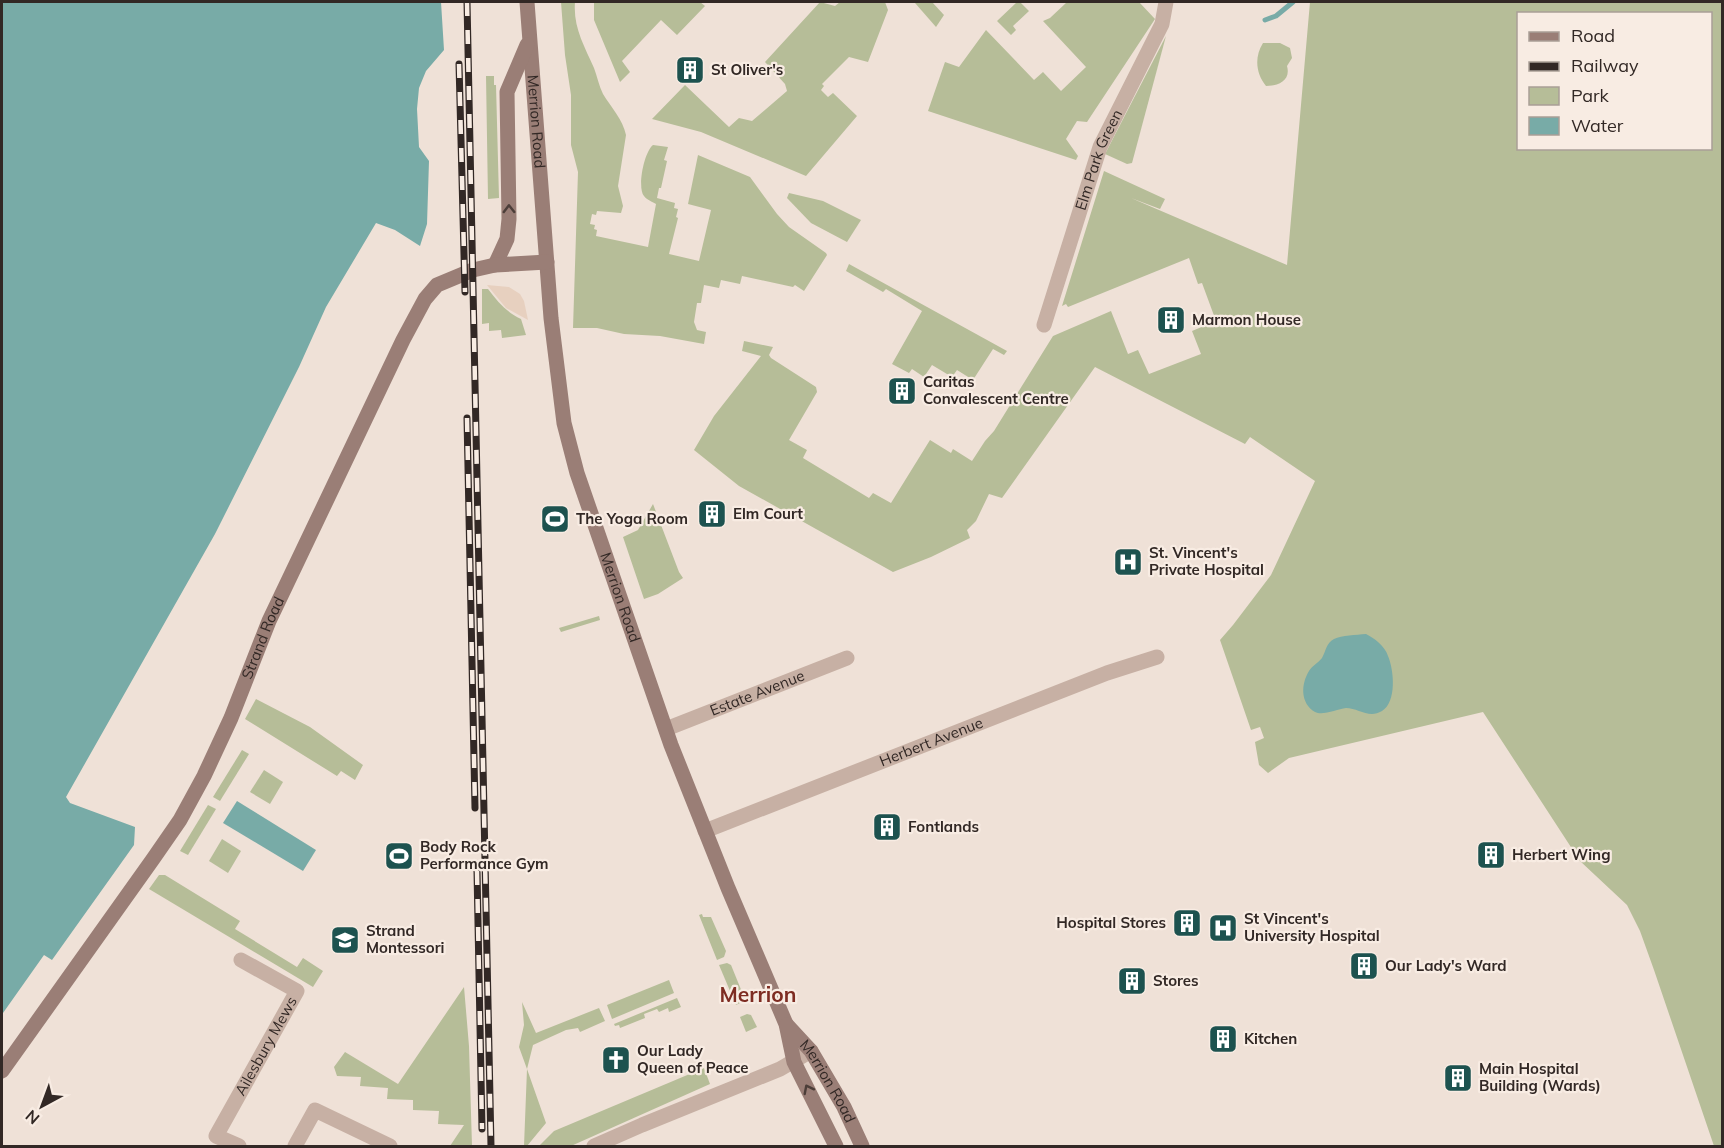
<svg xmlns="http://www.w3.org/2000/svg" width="1724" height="1148" font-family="Mulish,sans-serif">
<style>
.green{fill:#b6bd98;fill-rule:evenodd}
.plaza{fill:#e7d0bf}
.water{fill:#78aba7}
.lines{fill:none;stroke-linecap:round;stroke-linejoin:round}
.stream{stroke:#78aba7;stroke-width:5}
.street{stroke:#c7b0a4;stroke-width:15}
.secondary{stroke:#9a7e76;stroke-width:15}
.rail-casing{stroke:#322825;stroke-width:7}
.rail{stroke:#f8ece3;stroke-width:4.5;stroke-dasharray:14;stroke-linecap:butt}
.oneway{stroke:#4c3e39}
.labels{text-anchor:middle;stroke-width:4.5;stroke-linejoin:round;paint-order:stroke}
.poi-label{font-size:15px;font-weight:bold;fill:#322825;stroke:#f8ece3;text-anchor:start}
.street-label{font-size:15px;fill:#322825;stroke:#f8ece3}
.district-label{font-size:21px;font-weight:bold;fill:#7e2c22;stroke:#f8ece3}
</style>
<rect width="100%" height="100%" fill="#efe1d7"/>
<!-- green -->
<g class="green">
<path d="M561 2H575C573 27 584 45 594 68 597 76 599 86 603 94 611 107 623 120 626 135L618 186 623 206 621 213 597 211 596 215 592 214 590 224 595 225 594 229 597 230 596 236 648 247 656 204C653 202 647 200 644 196 637 188 644 152 653 145L668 147 664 160 667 161 661 188H659L657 198 675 203 674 208 678 209 676 217 678 218 669 254 699 261 711 210 688 204 698 155 750 177 777 214 789 227 826 253 827 255 804 291 795 285 793 287 742 276 740 284 721 280 719 288 704 285 701 303H697L694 322 697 330 706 332 704 344 660 336 624 334 597 328H573L578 172 571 145V95L565 55Z"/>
<polygon points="820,2 835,6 840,2 885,2 888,10 868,62 849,57 822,84 824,86 821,90 828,97 833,93 857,116 806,176 701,132 652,119 685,85 729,127 739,118 752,121 787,91 785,84 765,62"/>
<polygon points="917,2 932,2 944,15 936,27 915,3"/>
<polygon points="1017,2 1020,2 1029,11 1013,26 1016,30 1011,35 997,21"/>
<polygon points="1067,2 1139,2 1155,19 1087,122 1077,121 1066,139 1078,156 1076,160 928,111 945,62 959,67 986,30 1034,80 1043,72 1061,91 1086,67 1043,21 1050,18"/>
<path d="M1310 2H1722V1146H1714L1654 970 1640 931 1627 905 1580 861 1483 712 1289 758 1268 773 1259 765 1255 742 1264 738 1260 727 1251 730 1220 640 1233 625 1271 575 1315 481 1250 437 1245 444 1095 367 1002 498 989 494 976 521 967 530 970 538 931 557 893 572 739 486 694 450 714 416 761 356 742 351 744 341 773 347 769 355 771 358 816 387 817 392 789 440 807 450 803 458 869 498 873 493 891 503 930 440 951 453 953 449 972 461 985 441 994 431 1053 336 1111 311 1128 354 1138 350 1149 374 1201 354 1192 331 1216 321 1202 283 1198 284 1189 258 1068 307 1066 304 1062 306 1104 171 1165 199 1160 209 1131 198 1287 265ZM1518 14H1710V148H1518Z"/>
<polygon points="594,3 700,2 705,6 677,35 661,20 622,61 630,72 620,82 594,20"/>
<polygon points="1166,36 1132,163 1127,164 1105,154"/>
<path d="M1263 43H1280L1290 48 1292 58 1287 66C1291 80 1279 86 1266 86 1256 74 1254 57 1263 43Z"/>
<polygon points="486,76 494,76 494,85 496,85 499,198 488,199"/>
<polygon points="789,193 823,201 861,220 847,242 811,223 787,198"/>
<polygon points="849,264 1007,351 1004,355 993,349 973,380 957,370 952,377 932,365 924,377 912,369 909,373 892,364 922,311 886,289 883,292 846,271"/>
<path d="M482 289H488C498 302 506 312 521 319L526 335 502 338 501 330 489 331V323L482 324Z"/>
<polygon points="653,504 679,572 683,578 658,594 644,599 623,537 638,530"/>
<polygon points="599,616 600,620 561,632 559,628"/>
<polygon points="256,699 310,727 363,765 355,780 341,771 337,776 245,719"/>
<polygon points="242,750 249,754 220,801 213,797"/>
<polygon points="264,770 283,782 270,804 250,792"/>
<polygon points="208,805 216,809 188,855 180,851"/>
<polygon points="222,839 241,851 228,873 209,861"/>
<polygon points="159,875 165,875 240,921 235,929 297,967 303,958 323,971 313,987 149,889"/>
<polygon points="702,914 703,917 711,917 726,951 724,957 717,960 699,915"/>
<polygon points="727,963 731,965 744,997 742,1002 736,1005 719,965"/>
<polygon points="669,980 674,993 612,1019 607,1005"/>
<polygon points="464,987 469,1046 472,1146 450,1146 464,1125 438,1124 439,1111 413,1110 413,1100 387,1099 388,1088 360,1086 361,1077 337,1076 334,1067 345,1052 398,1084"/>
<polygon points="677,998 681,1007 669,1012 668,1008 659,1012 657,1009 644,1014 645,1018 620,1028 619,1025 615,1026 614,1024"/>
<polygon points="522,1002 536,1033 599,1008 605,1021 580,1032 578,1028 566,1030 533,1045 527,1069 546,1123 527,1146 524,1146 527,1069 519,1047 524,1025"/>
<polygon points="747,1014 751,1015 757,1027 746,1032 740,1017"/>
<polygon points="704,1068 710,1084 571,1146 539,1146 554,1131"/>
</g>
<!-- plaza -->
<polygon class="plaza" points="487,285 509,287 520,294 524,301 528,320 506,308"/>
<!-- water -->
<g class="water">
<polygon points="2,2 441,2 444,50 426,71 419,88 417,109 419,147 429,161 427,224 420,246 395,230 376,223 326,307 299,367 215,534 66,797 70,803 135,827 134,845 52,960 44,955 3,1013 2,1012"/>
<path d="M1366 634C1374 638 1385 646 1388 656 1394 670 1397 702 1382 711 1369 719 1358 708 1346 708 1337 709 1323 716 1315 712 1300 703 1301 684 1309 671 1312 666 1318 663 1322 658 1326 651 1326 643 1334 639 1342 635 1356 635 1366 634Z"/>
<polygon points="237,801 316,850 303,871 223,823"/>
</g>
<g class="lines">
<!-- stream -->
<polyline class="stream" points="1265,20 1276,16 1293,2"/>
<!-- street -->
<g class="street">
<path id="s1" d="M1044 325 1100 147 1162 24 1166 2"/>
<path id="s2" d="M666 729 847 658"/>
<path id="s3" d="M705 831 1107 673 1157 657"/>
<path id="s4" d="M239 1146 216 1136 297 991 241 960"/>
<polyline points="295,1146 315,1110 390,1146"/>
<polyline points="594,1146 642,1125 780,1069 811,1051"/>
</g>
<!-- secondary -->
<g class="secondary">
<path id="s5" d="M527 2 551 318 564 423 577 473 671 745 728 888 786 1024 794 1062 836 1146"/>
<polyline points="495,265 507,239 509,219 507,92 527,45"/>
<path id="s6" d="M787 1025 811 1051 844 1107 862 1146"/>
<path id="s7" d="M2 1071 153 859 180 820 204 776 231 718 269 621 403 340 425 299 437 285 473 270 495 265 547 262"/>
</g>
<!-- rail casing -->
<g class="rail-casing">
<g id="rail">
<polyline points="467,2 491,1146"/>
<polyline points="459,64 465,292"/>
<polyline points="467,418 475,808"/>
<polyline points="477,871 482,1129"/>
</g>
</g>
<!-- rail -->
<use href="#rail" class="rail"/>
</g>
<!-- one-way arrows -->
<defs><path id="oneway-chevron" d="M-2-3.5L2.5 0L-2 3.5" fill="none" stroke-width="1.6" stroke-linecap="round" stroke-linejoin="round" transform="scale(1.5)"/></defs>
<g class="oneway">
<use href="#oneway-chevron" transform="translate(509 209) rotate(-91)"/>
<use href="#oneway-chevron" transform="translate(808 1089) rotate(-117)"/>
</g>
<!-- icons -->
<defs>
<g id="building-square" transform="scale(1.5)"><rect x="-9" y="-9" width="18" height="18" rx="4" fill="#1d524f" stroke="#f8ece3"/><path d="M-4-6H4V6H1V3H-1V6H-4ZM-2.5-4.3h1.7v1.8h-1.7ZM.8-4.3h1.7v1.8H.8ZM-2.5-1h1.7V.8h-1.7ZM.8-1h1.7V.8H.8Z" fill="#fff"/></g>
<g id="stadium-square" transform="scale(1.5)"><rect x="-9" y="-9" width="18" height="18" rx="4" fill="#1d524f" stroke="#f8ece3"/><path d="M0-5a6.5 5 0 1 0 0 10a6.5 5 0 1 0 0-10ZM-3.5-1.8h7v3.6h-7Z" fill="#fff"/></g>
<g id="hospital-square" transform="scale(1.5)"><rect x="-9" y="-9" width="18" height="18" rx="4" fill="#1d524f" stroke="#f8ece3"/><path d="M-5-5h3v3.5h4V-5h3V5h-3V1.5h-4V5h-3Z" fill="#fff"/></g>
<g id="school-square" transform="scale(1.5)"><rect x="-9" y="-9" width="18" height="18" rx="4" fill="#1d524f" stroke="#f8ece3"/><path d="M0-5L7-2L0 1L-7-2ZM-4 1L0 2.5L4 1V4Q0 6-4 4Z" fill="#fff"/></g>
<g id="church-square" transform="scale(1.5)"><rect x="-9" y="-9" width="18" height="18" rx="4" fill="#1d524f" stroke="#f8ece3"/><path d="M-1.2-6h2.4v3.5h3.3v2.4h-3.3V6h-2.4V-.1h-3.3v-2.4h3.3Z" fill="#fff"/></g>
</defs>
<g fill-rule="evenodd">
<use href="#building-square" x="690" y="70"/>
<use href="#building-square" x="1171" y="320"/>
<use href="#building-square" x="902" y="391"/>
<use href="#building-square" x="712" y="514"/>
<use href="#stadium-square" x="555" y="519"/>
<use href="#hospital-square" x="1128" y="562"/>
<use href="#building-square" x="887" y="827"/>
<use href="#building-square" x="1491" y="855"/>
<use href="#stadium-square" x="399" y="856"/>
<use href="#building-square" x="1187" y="923"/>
<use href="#hospital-square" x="1223" y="928"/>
<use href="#school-square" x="345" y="940"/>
<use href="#building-square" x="1364" y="966"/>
<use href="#building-square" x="1132" y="981"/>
<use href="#building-square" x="1223" y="1039"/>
<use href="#church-square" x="616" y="1060"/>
<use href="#building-square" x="1458" y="1078"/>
</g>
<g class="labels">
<!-- poi labels -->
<g class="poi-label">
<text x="711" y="75">St Oliver's</text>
<text x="1192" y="325">Marmon House</text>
<text x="923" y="387">Caritas<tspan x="923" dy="17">Convalescent Centre</tspan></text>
<text x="733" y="519">Elm Court</text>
<text x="576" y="524">The Yoga Room</text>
<text x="1149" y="558">St. Vincent's<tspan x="1149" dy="17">Private Hospital</tspan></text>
<text x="908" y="832">Fontlands</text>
<text x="420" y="852">Body Rock<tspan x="420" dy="17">Performance Gym</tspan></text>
<text x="1512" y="860">Herbert Wing</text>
<text x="1244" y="924">St Vincent's<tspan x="1244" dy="17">University Hospital</tspan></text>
<text x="1166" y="928" text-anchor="end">Hospital Stores</text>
<text x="366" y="936">Strand<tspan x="366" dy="17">Montessori</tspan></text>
<text x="1385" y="971">Our Lady's Ward</text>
<text x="1153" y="986">Stores</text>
<text x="1244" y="1044">Kitchen</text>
<text x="637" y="1056">Our Lady<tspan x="637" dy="17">Queen of Peace</tspan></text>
<text x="1479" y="1074">Main Hospital<tspan x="1479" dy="17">Building (Wards)</tspan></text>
</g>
<!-- street labels -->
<g class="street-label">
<text dy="5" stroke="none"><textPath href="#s5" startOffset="120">Merrion Road</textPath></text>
<text dy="5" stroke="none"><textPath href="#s1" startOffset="174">Elm Park Green</textPath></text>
<text dy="5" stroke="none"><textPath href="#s5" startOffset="606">Merrion Road</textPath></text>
<text dy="5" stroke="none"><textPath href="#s7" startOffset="508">Strand Road</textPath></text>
<text dy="5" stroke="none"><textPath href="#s2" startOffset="98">Estate Avenue</textPath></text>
<text dy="5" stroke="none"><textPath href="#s3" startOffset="243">Herbert Avenue</textPath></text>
<text dy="5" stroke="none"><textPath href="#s4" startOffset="128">Ailesbury Mews</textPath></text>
<text dy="5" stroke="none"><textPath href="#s6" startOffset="70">Merrion Road</textPath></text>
</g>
<!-- district labels -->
<g class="district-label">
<text x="758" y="1002">Merrion</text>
</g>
</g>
<!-- border -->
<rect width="1724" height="1148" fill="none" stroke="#322825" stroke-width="6"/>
<!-- legend -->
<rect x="1517" y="12" width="195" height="138" fill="#f8ece3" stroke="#a99e97" stroke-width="1.5"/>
<rect x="1529" y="32" width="30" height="9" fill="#9a7e76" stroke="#a99e97" stroke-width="1.5"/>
<text x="1571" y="42" font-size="18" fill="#322825">Road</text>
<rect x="1529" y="62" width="30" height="9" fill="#322825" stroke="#a99e97" stroke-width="1.5"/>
<text x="1571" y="72" font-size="18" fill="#322825">Railway</text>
<rect x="1529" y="87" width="30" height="18" fill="#b6bd98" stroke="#a99e97" stroke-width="1.5"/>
<text x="1571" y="102" font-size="18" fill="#322825">Park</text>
<rect x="1529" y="117" width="30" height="18" fill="#78aba7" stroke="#a99e97" stroke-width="1.5"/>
<text x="1571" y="132" font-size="18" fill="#322825">Water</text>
<!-- north arrow -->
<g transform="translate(42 1106) rotate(221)" stroke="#f8ece3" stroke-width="4.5" paint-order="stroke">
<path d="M0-4.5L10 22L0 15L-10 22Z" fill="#322825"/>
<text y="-9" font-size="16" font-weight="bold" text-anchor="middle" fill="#322825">N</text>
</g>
</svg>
